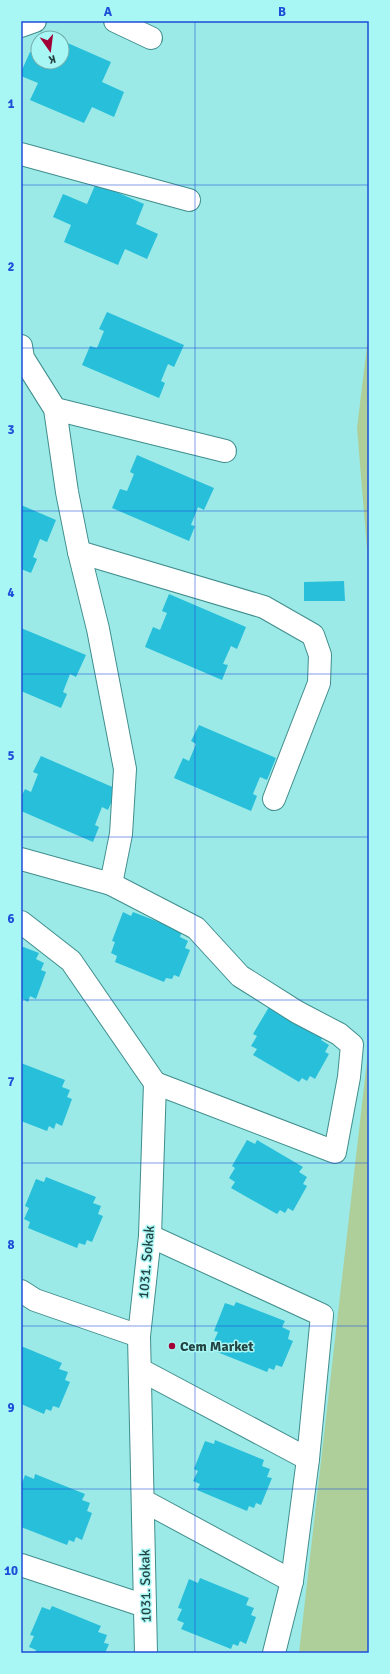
<svg xmlns="http://www.w3.org/2000/svg" width="390" height="1674" font-family="Signika,sans-serif">
<style>
.green{fill:#aecf99}
.building{fill:#27bfda}
.lines{fill:none;stroke-linecap:round;stroke-linejoin:round}
.minor-casing{stroke:#408e8d;stroke-width:24}
.minor{stroke:#fff;stroke-width:22}
.grid{fill:none;stroke:#1d4ed8;stroke-width:1;stroke-opacity:0.55}
.poi-dot{fill:#a10036;stroke:#a9f7f5;stroke-width:1.5}
.labels{text-anchor:middle;stroke-width:3;stroke-linejoin:round;paint-order:stroke}
.street-label{font-size:14px;fill:#224342;stroke:#a9f7f5}
.poi-label{font-size:14px;font-weight:bold;fill:#224342;stroke:#a9f7f5;text-anchor:start}
.neatline{fill:none;stroke:#1d4ed8;stroke-width:1.5}
.grid-label{font-size:13px;text-anchor:middle;font-weight:bold;fill:#1d4ed8}
</style>
<rect width="100%" height="100%" fill="#9ceae8"/>
<!-- green -->
<g class="green">
<polygon points="369,329 369,573 357,428"/>
<polygon points="369,1043 369,1653 299,1653"/>
</g>
<!-- building -->
<g class="building">
<polygon points="63,41 111,62 102,82 124,92 114,117 92,107 84,123 30,100 38,83 21,76 21,72 30,52 38,55 38,62 62,62"/>
<polygon points="96,183 144,204 136,224 158,234 147,259 125,249 118,265 64,242 71,225 53,217 63,194 87,204"/>
<polygon points="107,312 184,345 174,367 168,364 161,381 165,383 159,398 82,365 90,346 97,348 104,331 99,329"/>
<polygon points="137,455 214,488 204,510 198,507 191,525 195,526 189,541 112,508 120,489 127,491 134,474 130,472"/>
<polygon points="21,505 56,520 47,542 40,539 33,557 37,559 31,573 21,569"/>
<polygon points="344,581 345,601 304,601 304,582"/>
<polygon points="169,594 246,627 237,649 231,646 223,664 228,665 222,680 145,647 153,627 160,630 167,613 162,611"/>
<polygon points="21,628 86,655 76,677 70,674 63,692 67,694 61,708 21,691"/>
<polygon points="199,725 276,758 267,780 260,777 253,794 257,796 251,811 174,778 183,758 189,761 196,744 191,741"/>
<polygon points="41,756 117,789 108,810 102,807 95,825 99,827 93,842 21,811 21,797 25,789 31,792 38,774 33,772"/>
<polygon points="123,912 131,916 133,912 182,931 180,937 188,941 185,948 190,950 179,977 174,975 172,979 166,978 164,982 115,962 117,956 111,953 115,942 112,941"/>
<polygon points="21,946 39,953 36,959 44,963 41,970 46,972 36,999 30,996 28,1002 23,999 21,1003"/>
<polygon points="269,1007 325,1035 321,1040 329,1045 325,1052 329,1054 315,1079 310,1076 307,1081 302,1078 299,1082 253,1055 257,1049 251,1046 257,1036 253,1034"/>
<polygon points="21,1063 65,1080 62,1087 70,1090 67,1097 72,1099 62,1126 56,1123 54,1129 49,1126 47,1131 21,1121"/>
<polygon points="247,1140 255,1144 257,1140 303,1167 299,1172 307,1177 303,1184 307,1186 293,1211 288,1208 285,1213 280,1210 277,1214 231,1188 235,1182 229,1178 235,1168 232,1166"/>
<polygon points="46,1177 96,1197 93,1203 101,1206 98,1214 103,1216 92,1242 87,1240 85,1245 79,1243 77,1248 28,1228 30,1222 24,1219 29,1208 25,1206 36,1179 44,1182"/>
<polygon points="236,1302 285,1321 282,1327 290,1331 288,1339 293,1341 282,1367 276,1365 274,1370 269,1368 267,1372 217,1352 220,1346 213,1343 218,1332 214,1331 225,1303 234,1306"/>
<polygon points="21,1346 62,1363 59,1369 68,1372 65,1380 70,1382 59,1408 53,1406 51,1411 46,1409 44,1414 21,1404"/>
<polygon points="215,1440 264,1460 262,1466 270,1469 267,1477 272,1478 261,1505 256,1503 254,1508 249,1506 247,1511 197,1490 200,1484 193,1481 198,1471 194,1469 205,1441 214,1444"/>
<polygon points="35,1474 85,1494 82,1500 90,1503 87,1511 92,1513 82,1540 76,1537 74,1542 69,1540 67,1545 21,1527 21,1486 25,1475 34,1479"/>
<polygon points="200,1578 249,1598 246,1605 254,1608 251,1615 256,1617 246,1644 240,1641 238,1646 233,1644 231,1649 181,1629 184,1623 177,1620 182,1609 178,1608 189,1579 198,1583"/>
<polygon points="52,1606 101,1626 98,1632 107,1635 104,1643 109,1644 105,1653 35,1653 36,1650 29,1647 34,1636 30,1635 42,1607 50,1610"/>
</g>
<g class="lines">
<!-- minor casing -->
<g class="minor-casing">
<g id="minor">
<polyline points="115,21 151,38"/>
<polyline points="21,26 35,21"/>
<polyline points="21,154 189,200"/>
<polyline points="21,346 23,358 55,409 67,492 79,552 98,629 125,769 121,834 111,884 21,859"/>
<polyline points="55,409 225,451"/>
<polyline points="79,552 264,607 313,635 320,655 319,683 274,799"/>
<polyline points="111,884 196,928 240,976 297,1012 339,1034 352,1045 349,1077 335,1152 155,1083"/>
<polyline points="21,922 71,961 155,1083 150,1236 139,1336 146,1653"/>
<polyline points="150,1236 322,1315 308,1459 292,1581 274,1653"/>
<polyline points="21,1291 35,1300 139,1336"/>
<polyline points="141,1370 308,1459"/>
<polyline points="144,1501 292,1581"/>
<polyline points="21,1565 145,1606"/>
</g>
</g>
<!-- minor -->
<use href="#minor" class="minor"/>
</g>
<!-- grid -->
<path class="grid" d="M195 21V1653M21 185H369M21 348H369M21 511H369M21 674H369M21 837H369M21 1000H369M21 1163H369M21 1326H369M21 1489H369"/>
<!-- markers -->
<circle class="poi-dot" cx="172" cy="1346" r="4"/>
<g class="labels">
<!-- street labels -->
<g class="street-label">
<text transform="translate(146 1262) rotate(-85)" y="5">1031. Sokak</text>
<text transform="translate(145 1586) rotate(-91)" y="5">1031. Sokak</text>
</g>
<!-- poi labels -->
<g class="poi-label">
<text x="180" y="1351">Cem Market</text>
</g>
</g>
<!-- border -->
<rect width="390" height="1674" fill="none" stroke="#a9f7f5" stroke-width="44"/>
<!-- north arrow -->
<g transform="translate(50 50) rotate(166)"><circle r="19" fill="#a9f7f5" stroke="#73afad"/>
<path d="M0-3L7 15L0 10L-7 15Z" fill="#a10036"/>
<text y="-6" font-size="11" font-weight="bold" text-anchor="middle" fill="#224342">K</text>
</g>
<rect x="22" y="22" width="346" height="1630" class="neatline"/>
<g class="grid-label">
<text x="108" y="16">A</text>
<text x="282" y="16">B</text>
<text x="11" y="108">1</text>
<text x="11" y="271">2</text>
<text x="11" y="434">3</text>
<text x="11" y="597">4</text>
<text x="11" y="760">5</text>
<text x="11" y="923">6</text>
<text x="11" y="1086">7</text>
<text x="11" y="1249">8</text>
<text x="11" y="1412">9</text>
<text x="11" y="1575">10</text>
</g>
</svg>
